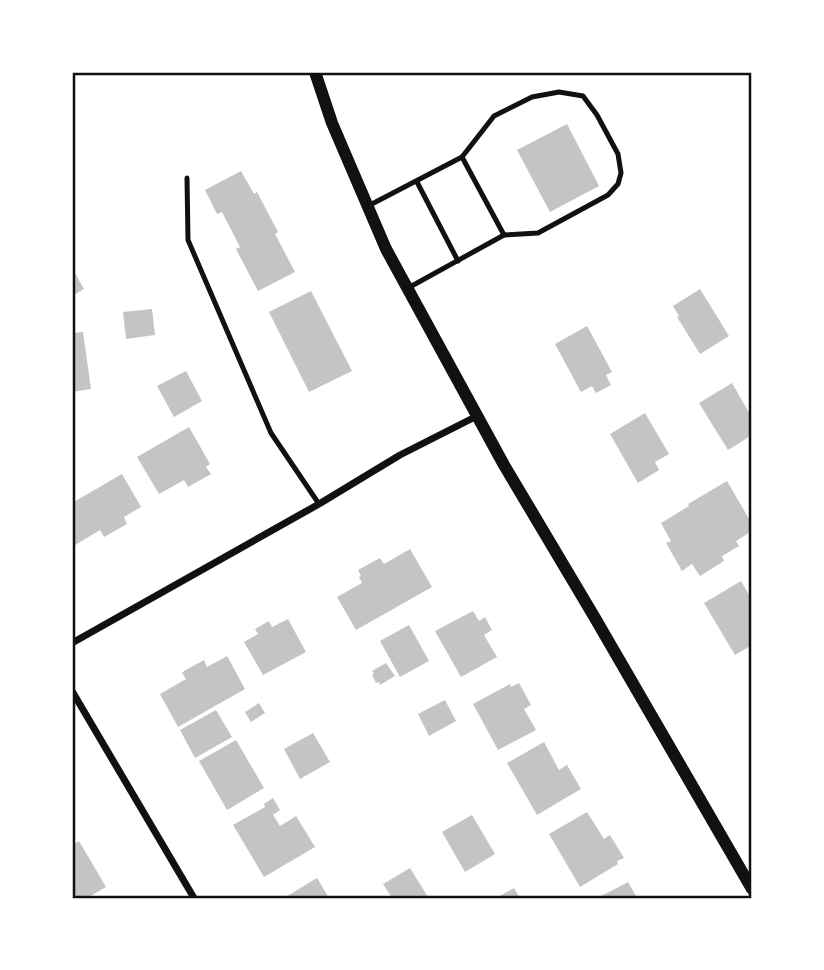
<svg xmlns="http://www.w3.org/2000/svg" width="824" height="970" font-family="'Noto Sans',sans-serif">
<style>
.building{fill:#c4c4c4}
.lines{fill:none;stroke-linecap:round;stroke-linejoin:round}
.service{stroke:#111;stroke-width:5}
.minor{stroke:#111;stroke-width:7}
.tertiary{stroke:#111;stroke-width:12}
.neatline{fill:none;stroke:#111;stroke-width:2.5}
</style>
<rect width="100%" height="100%" fill="#fff"/>
<!-- building -->
<g class="building">
<polygon points="567,124 599,186 550,212 517,150"/>
<polygon points="241,171 254,194 257,192 278,232 275,234 295,272 258,291 236,249 240,247 222,212 217,214 205,190"/>
<polygon points="72,268 84,289 72,296"/>
<polygon points="700,289 729,336 700,354 677,317 679,316 673,306"/>
<polygon points="311,291 352,371 309,392 269,312"/>
<polygon points="152,309 155,335 126,339 123,312"/>
<polygon points="587,326 612,372 606,375 611,385 596,393 592,386 581,392 555,344"/>
<polygon points="83,332 91,389 72,392 72,333"/>
<polygon points="186,371 202,401 174,417 157,386"/>
<polygon points="732,383 752,418 752,435 728,450 699,403"/>
<polygon points="645,413 669,454 655,462 659,470 638,483 610,434"/>
<polygon points="189,427 210,464 206,467 211,474 188,487 184,480 159,494 137,457"/>
<polygon points="122,474 141,507 124,517 127,524 104,537 100,530 72,547 72,503"/>
<polygon points="727,481 752,524 752,531 736,541 739,546 722,556 724,561 700,576 692,564 682,571 666,543 671,541 661,523 689,506 688,504"/>
<polygon points="410,549 432,587 356,630 337,597 362,583 359,577 361,576 358,570 380,558 384,564"/>
<polygon points="741,581 752,600 752,645 735,655 704,603"/>
<polygon points="473,611 479,621 485,617 492,630 484,635 497,657 461,677 435,631"/>
<polygon points="288,619 306,652 263,675 244,642 258,634 255,629 269,621 272,627"/>
<polygon points="409,625 429,661 400,677 380,641"/>
<polygon points="227,656 245,689 178,727 160,694 186,679 182,673 184,671 204,660 207,667"/>
<polygon points="386,663 395,676 380,685 379,682 376,683 372,675 374,673 372,671"/>
<polygon points="519,683 531,705 524,709 536,730 498,750 473,704 510,684 511,687"/>
<polygon points="445,700 456,721 429,736 418,714"/>
<polygon points="259,703 265,713 251,722 245,712"/>
<polygon points="216,710 232,737 195,758 180,730"/>
<polygon points="313,733 330,762 300,779 284,749"/>
<polygon points="236,740 264,788 227,810 199,761"/>
<polygon points="544,742 559,770 567,765 581,789 537,815 507,763"/>
<polygon points="273,798 280,810 273,815 280,826 296,816 315,847 264,877 233,825 265,807 264,804"/>
<polygon points="587,812 604,839 610,835 624,858 617,861 618,864 580,887 549,834"/>
<polygon points="472,815 495,854 465,872 442,832"/>
<polygon points="79,841 106,887 87,898 72,898 72,845"/>
<polygon points="410,868 428,897 392,898 383,884"/>
<polygon points="317,878 329,898 284,898"/>
<polygon points="628,882 637,898 597,898 611,891"/>
<polygon points="514,888 520,898 496,898"/>
</g>
<g class="lines">
<!-- service -->
<g class="service">
<polyline points="462,157 494,116 532,97 559,92 583,96 597,115 618,154 621,173 618,184 608,195 538,233 504,235"/>
<polyline points="187,178 188,240 271,433 319,504"/>
<polyline points="417,182 458,261"/>
<polyline points="368,206 462,157 504,235 408,288"/>
</g>
<!-- minor -->
<g class="minor">
<polyline points="72,643 319,504 400,455 477,416"/>
<polyline points="72,691 194,898"/>
</g>
<!-- tertiary -->
<polyline class="tertiary" points="315,72 332,123 386,249 504,465 595,618 752,889"/>
</g>
<!-- border -->
<rect width="824" height="970" fill="none" stroke="#ffffff" stroke-width="147"/>
<rect x="74" y="74" width="676" height="823" class="neatline"/>
</svg>
